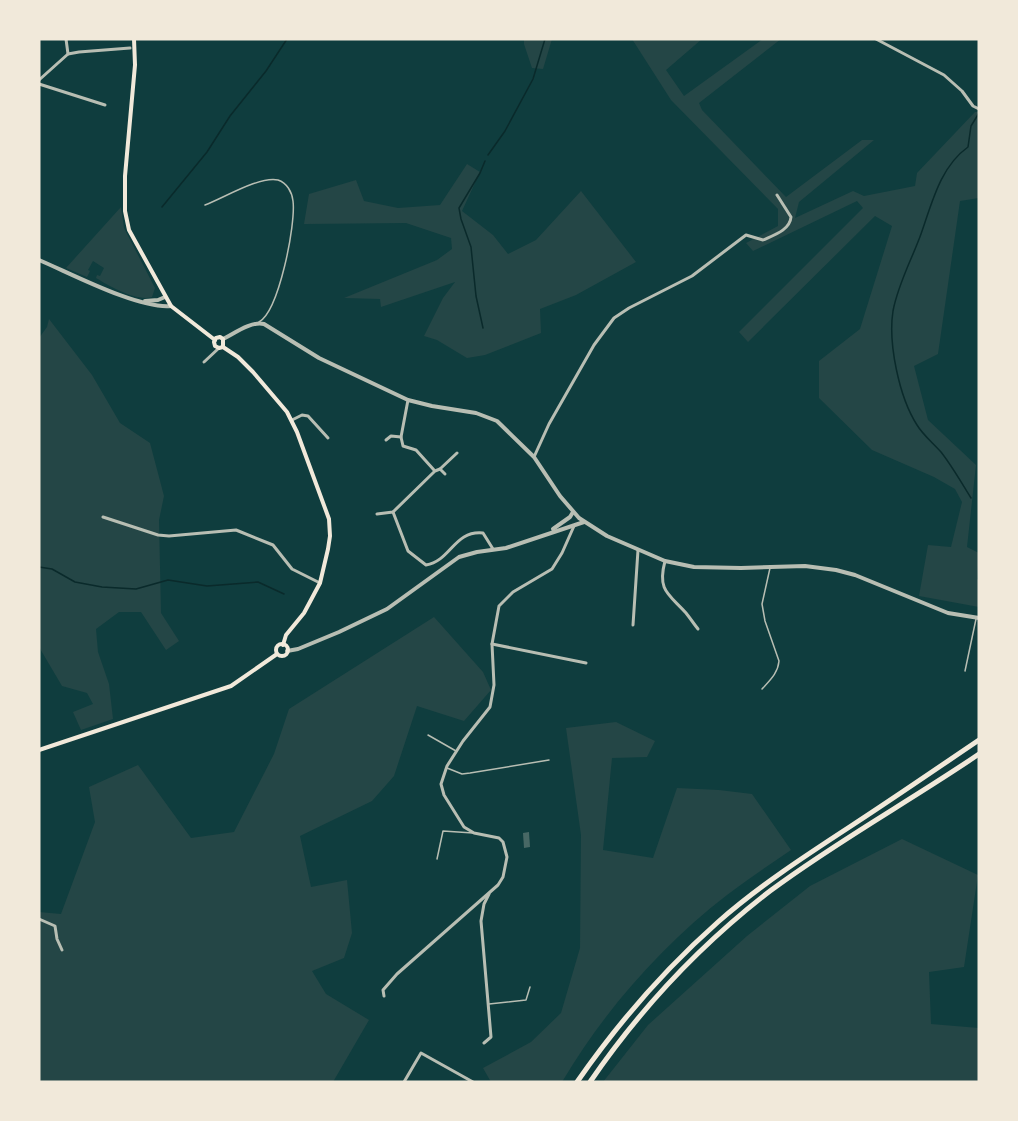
<svg xmlns="http://www.w3.org/2000/svg" width="1018" height="1121" font-family="Montserrat,sans-serif">
<style>
.green{fill:#244646}
.lines{fill:none;stroke-linecap:round;stroke-linejoin:round}
.stream{stroke:#0a2a2b;stroke-width:1.5}
.building{fill:#486865}
.service{stroke:#b8beb3;stroke-width:1.5}
.minor{stroke:#b8beb3;stroke-width:3}
.tertiary{stroke:#b8beb3;stroke-width:4}
.secondary{stroke:#f1e9da;stroke-width:4}
.motorway{stroke:#f1e9da;stroke-width:5}
</style>
<rect width="100%" height="100%" fill="#0f3d3e"/>
<!-- green -->
<g class="green">
<polygon points="524,39 552,39 543,69 532,68 524,44"/>
<polygon points="632,39 702,39 666,70 684,96 763,39 781,39 699,103 702,110 786,197 862,140 874,140 799,202 795,218 853,191 864,196 915,186 917,173 975,112 979,112 979,198 960,201 938,354 914,366 928,420 976,465 967,547 979,553 977,579 979,580 979,607 919,596 928,545 951,547 962,502 955,489 934,477 872,450 819,398 819,361 860,329 892,226 875,216 748,342 739,332 863,208 857,201 753,251 746,243 778,226 778,209 671,100"/>
<polygon points="467,164 480,172 462,211 493,235 508,254 536,240 581,191 636,262 576,295 540,309 541,333 485,355 467,358 437,340 424,336 443,298 455,282 381,307 380,299 344,298 437,260 452,249 451,238 406,223 304,224 309,194 356,180 364,201 398,208 440,205"/>
<path d="M121 207 124 228 155 288 152 297C137 302 109 286 96 278L97 275 100 276 104 268 93 261 88 270 90 271 87 277 66 268Z"/>
<polygon points="49,319 92,375 120,423 150,443 164,496 159,520 161,613 179,641 166,650 141,612 119,612 96,629 98,652 109,684 113,719 81,730 73,712 93,704 87,693 62,686 39,647 39,338 47,327"/>
<polygon points="434,617 483,672 491,690 464,721 417,706 394,776 372,801 300,836 311,887 347,880 352,933 344,958 312,971 326,994 369,1020 333,1082 39,1082 39,912 61,914 95,822 89,787 138,765 191,838 234,832 274,754 289,709"/>
<path d="M616 722 655 741 647 757 612 758 603 850 653 858 677 788 719 790 752 794 791 850C769 865 748 879 727 895 662 945 604 1011 562 1082H491L483 1068 531 1042 561 1013 580 948 581 835 566 728Z"/>
<polygon points="902,839 978,875 964,967 929,972 931,1024 979,1028 979,1082 603,1082 648,1025 747,936 810,886"/>
</g>
<g class="lines">
<!-- stream -->
<g class="stream">
<polyline points="488,155 505,131 533,79 545,39"/>
<polyline points="162,207 207,152 230,116 266,71 287,39"/>
<polyline points="483,328 476,296 471,247 461,219 459,208 480,173 485,161"/>
<path d="M971 498C961 482 952 466 941 452 933 443 923 435 917 425 899 397 888 343 893 311 898 284 912 259 921 234 932 203 940 167 968 147L971 126 979 113"/>
<polyline points="39,567 52,569 75,582 102,587 136,589 168,580 207,586 258,582 284,594"/>
</g>
</g>
<!-- building -->
<polygon class="building" points="529,832 530,847 524,848 523,833"/>
<g class="lines">
<!-- service -->
<g class="service">
<path d="M205 205C224 198 259 176 278 180 287 183 292 192 293 201 296 224 279 311 259 322"/>
<polyline points="965,671 976,619"/>
<path d="M762 689C770 680 778 673 779 661L765 621 762 604 770 568"/>
<polyline points="428,735 456,751"/>
<polyline points="447,768 462,774 470,773 549,760"/>
<polyline points="437,859 443,831 473,833"/>
<polyline points="489,1004 526,1000 530,987"/>
</g>
<!-- minor -->
<g class="minor">
<polyline points="876,39 944,75 962,91 973,106 979,109"/>
<polyline points="68,54 79,52 130,48"/>
<polyline points="39,80 68,54 66,39"/>
<polyline points="39,84 105,105"/>
<polyline points="204,362 219,348"/>
<polyline points="408,400 401,437 403,446 416,450 434,470"/>
<polyline points="292,420 302,415 308,416 328,438"/>
<polyline points="386,440 391,436 401,437"/>
<path d="M534 457 549 424 594 345 614 318 629 308 692 276 746 235 763 240C774 235 790 230 791 217L777 195"/>
<polyline points="440,469 445,474"/>
<path d="M393 512 408 551 426 565C451 561 454 530 483 533L493 549"/>
<polyline points="377,514 393,512 435,471 440,469 457,453"/>
<polyline points="103,517 158,535 169,536 236,530 273,545 292,569 320,583"/>
<path d="M665 561C657 591 669 594 686 613 690 618 694 624 698 629"/>
<polyline points="633,625 638,550"/>
<polyline points="492,644 586,663"/>
<polyline points="39,919 55,926 57,939 62,950"/>
<polyline points="384,996 383,990 397,974 498,885 503,877 507,857 503,842 499,838 474,833 464,827 444,795 441,784 447,766 463,741 490,707 494,685 492,644 499,606 513,592 552,569 562,553 574,526"/>
<polyline points="484,1043 491,1037 481,921 484,904 489,894"/>
<polyline points="404,1082 421,1053 473,1082"/>
</g>
<!-- tertiary -->
<g class="tertiary">
<path d="M39 260C72 274 138 309 171 306"/>
<polyline points="145,301 158,300 165,297"/>
<path d="M223 339C235 333 251 321 264 324L319 358 408 400 432 406 476 413 497 421 534 457 560 496 579 518 607 536 665 561 694 567 741 568 805 566 836 570 855 575 948 613 979 618"/>
<polyline points="553,529 570,517 573,512"/>
<polyline points="287,651 298,649 339,632 387,609 459,557 477,552 506,548 584,522"/>
</g>
<!-- secondary -->
<g class="secondary">
<polyline points="134,39 135,65 125,176 125,211 129,230 171,306 215,340"/>
<polyline points="223,347 223,339 220,337 216,338 214,342 215,346 219,348 223,347 238,357 253,372 287,412 297,432 329,519 330,536 328,549 320,583 304,613 286,635 283,645"/>
<circle cx="282" cy="650" r="6"/>
<polyline points="39,750 231,686 277,654"/>
</g>
<!-- motorway -->
<g class="motorway">
<path d="M577 1082C618 1023 665 969 718 922 759 886 805 856 851 826 894 798 936 769 979 740"/>
<path d="M590 1082C640 1009 700 945 770 891 837 841 910 801 979 754"/>
</g>
</g>
<!-- border -->
<rect width="1018" height="1121" fill="none" stroke="#f1e9da" stroke-width="81"/>
</svg>
